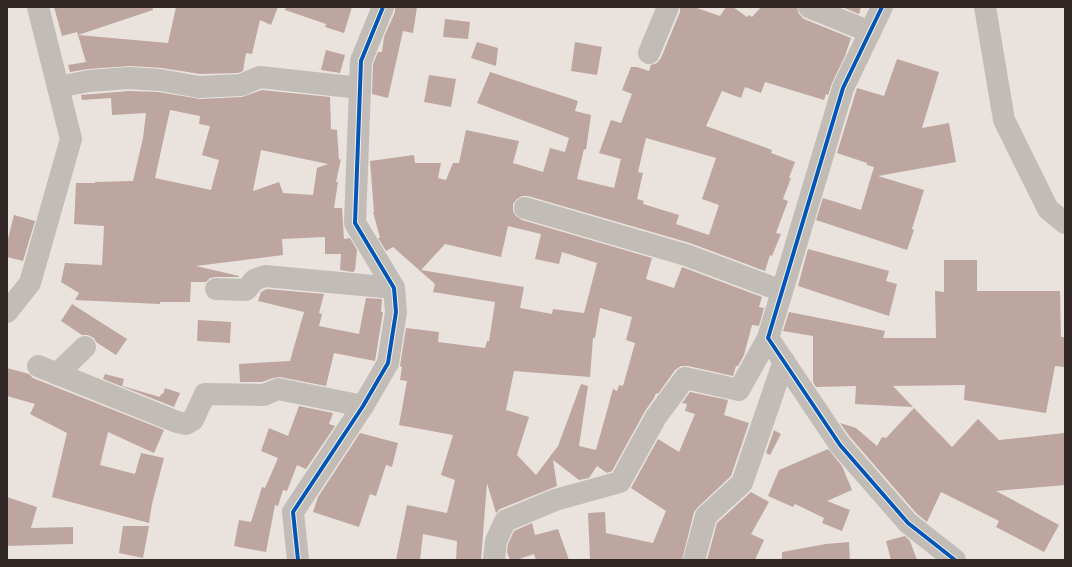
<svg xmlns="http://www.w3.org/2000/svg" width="1072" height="567" font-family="Jost,sans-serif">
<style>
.building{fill:#bca69f;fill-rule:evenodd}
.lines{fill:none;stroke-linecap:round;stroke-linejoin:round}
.minor{stroke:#c2bcb7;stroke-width:22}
.cycleway-casing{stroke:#f7ede4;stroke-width:6}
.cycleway{stroke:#0057b8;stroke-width:4}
</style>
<rect width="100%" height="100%" fill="#eae3dd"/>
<!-- building -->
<g class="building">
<polygon points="54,7 152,7 153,10 78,35 77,32 62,36"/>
<polygon points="176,7 278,7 271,25 260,20 252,54 246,53 243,71 238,73 200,74 162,68 130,66 88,69 70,72 68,65 86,62 78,35 168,43"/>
<polygon points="286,7 352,7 344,33 325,27 326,24 285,10"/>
<polygon points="395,7 417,7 413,33 403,31 388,98 372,94 373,64 378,52 382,52 384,37 395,12"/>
<path d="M680 7H694L720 16 726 7H733L747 17 749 15 752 17 761 7H797L799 14 804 19 851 38 845 56 832 83 828 95 826 94 824 100 765 82 761 93 745 87 741 98 722 91 706 126 772 150 771 153 795 162 789 178H791L783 199 788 201 776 233 781 234 772 256 770 255 765 271 690 243 528 196H522L517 199 513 204V211L516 216 522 220 652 258 646 279 674 288 682 267 762 297 759 307 764 308 759 326 752 325 744 355 738 366H736L733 376 688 366H681L675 370 658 394 656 393 654 398 645 411 612 471 607 473 597 466 589 478 579 480 553 460 557 486 500 509 496 513 487 483 481 560H456L457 541 423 534 420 560H396L407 505 447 513 455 480 441 475 453 435 399 425 407 381 400 380 402 367 400 366 406 328 439 332 438 342 485 348 487 341H489L495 302 433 292 435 284 393 247 386 251 378 238H380L373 212H374L370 161 414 155 415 163H441L438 178 446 180 453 163H459L466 130 519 141 513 163 543 172 550 148 565 152 569 138 477 103 490 72 578 101 575 111 591 115 586 150 584 149 577 179 614 188 621 159 599 153 611 120 621 123 632 94 622 90 631 67H637L649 71 651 65 657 63 661 58 680 12ZM646 138 716 158 702 199 719 205 709 235 676 224 679 215 643 204 644 201 637 199 643 173 638 172ZM508 226 541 234 535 259 559 264 562 252 597 263 584 313 553 309 552 314 520 308 524 287 421 270 445 244 501 257ZM600 308 632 317 626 340 635 343 623 386 619 385 617 391 613 389 596 450 579 446 588 386 581 384 558 446 536 475 517 455 529 417 506 410 514 371 590 377 593 338H595Z"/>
<polygon points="842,7 861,7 859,14"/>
<polygon points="445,19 470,22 468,39 443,37"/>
<polygon points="477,42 498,48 496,66 471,58"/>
<polygon points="575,42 602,47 597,75 571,71"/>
<polygon points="326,50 345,55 340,73 321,70"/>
<polygon points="897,59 939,72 922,128 949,123 956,162 878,176 924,190 912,229 914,230 907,250 816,220 823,198 861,210 874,167 867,165 867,163 837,153 857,88 884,96"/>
<polygon points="429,75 456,79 451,107 424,102"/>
<path d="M262 90 330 97 331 129 337 130 339 160 341 159 336 182H338L334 208H342L344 239 350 238 357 250 355 270 353 272 340 270 341 254H325V237L282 239 283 255 196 266 239 276V277H216L210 278 206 282H191L190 302H160V304L75 300 79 293 61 282 65 263 102 265 104 226 74 224 76 183H95V182L133 181 143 138 146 113 112 115 111 98 82 100 81 95 129 91 158 92 200 99 242 97ZM170 110 200 116 199 124 210 126 202 155 219 160 211 190 155 178ZM261 150 328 164 317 168 313 195 283 193 279 182 253 191Z"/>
<polygon points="14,215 35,221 23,261 7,257 7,243"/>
<polygon points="808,249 889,271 886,281 897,284 889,316 798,286"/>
<polygon points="944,260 977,260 977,291 1060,291 1061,337 1065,337 1065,367 1055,366 1046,413 964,400 965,385 893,386 913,407 855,404 856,386 816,387 813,382 813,336 783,331 789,312 885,331 883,338 936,338 935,291 944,292"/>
<polygon points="267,289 324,294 319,313 322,314 319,326 359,334 366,298 382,299 381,312 383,312 375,361 334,353 326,386 280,377 273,378 262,382 240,382 239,364 290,361 304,312 258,301 261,292"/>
<polygon points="72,304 127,339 116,355 96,342 94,338 88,335 82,335 61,321"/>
<polygon points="198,320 231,322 230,343 197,341"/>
<polygon points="7,368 29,374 33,378 53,386 164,430 154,453 108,432 100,465 135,474 141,453 164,458 152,504 149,523 52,497 67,433 30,414 35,404 7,396"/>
<polygon points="105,374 124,379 122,386 160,397 161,394 163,394 165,388 180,393 174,407 103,379"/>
<polygon points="690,392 728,400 724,415 749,423 731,476 698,507 694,512 682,560 590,560 588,513 605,512 606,533 653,543 666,511 631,488 658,439 679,452 695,414 685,411 687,404 682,403"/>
<polygon points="299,406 333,413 329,424 335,426 306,469 297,465 287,491 283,490 278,506 275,505 266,552 234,546 239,520 251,522 262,487 265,488 278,458 261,451 269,428 288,436"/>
<polygon points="914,408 952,447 978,419 999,440 1065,433 1065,485 996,491 1059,525 1044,552 996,527 999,521 941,492 927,522 917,514 850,437 840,423 856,428 877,446 882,437 886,438"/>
<polygon points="774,430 781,434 770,455 766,453"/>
<polygon points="360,433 398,443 392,467 386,465 376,496 370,494 359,527 313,512 318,497"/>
<polygon points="828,449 842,466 852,490 827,501 850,510 842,531 822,523 824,518 795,504 793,507 768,496 779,470"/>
<polygon points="751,492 769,502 751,534 764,540 755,560 707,560 717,523"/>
<polygon points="7,497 37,507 31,528 73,527 73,544 7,546"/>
<polygon points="532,523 535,535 558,529 569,560 536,560 534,554 516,560 510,560 507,552 508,544 514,531"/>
<polygon points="123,526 149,526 143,558 119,553"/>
<polygon points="905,536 910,541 917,560 891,560 886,541"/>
<polygon points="849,542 850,560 782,560 782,552 826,544"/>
</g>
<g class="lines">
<!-- minor -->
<g class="minor">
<polyline points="809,7 870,32"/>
<polyline points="882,7 843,88 768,338 840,445 908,523 955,560"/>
<polyline points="985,7 1004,120 1048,209 1065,223"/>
<polyline points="649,53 668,7"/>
<polyline points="58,87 89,81 129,78 160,80 199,87 241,85 260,77 360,88"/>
<polyline points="525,208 686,255 782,291"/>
<polyline points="216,289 246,290 254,280 265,276 394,288"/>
<polyline points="7,312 30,283 71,139 38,7"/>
<polyline points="38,366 177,422 186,424 193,420 205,394 264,395 278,389 363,406"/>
<polyline points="57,374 85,347"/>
<polyline points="298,560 293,512 363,406 388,363 396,312 394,288 355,223 361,61 383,7"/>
<polyline points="494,560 496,541 505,521 555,500 620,482 656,417 685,378 739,390 768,338"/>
<polyline points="694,560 706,516 742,483 784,361"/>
</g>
<!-- cycleway casing -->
<g class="cycleway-casing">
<g id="cycleway">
<polyline points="882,7 843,88 768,338 840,445 908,523 955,560"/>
<polyline points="298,560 293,512 363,406 388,363 396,312 394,288 355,223 361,61 383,7"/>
</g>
</g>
<!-- cycleway -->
<use href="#cycleway" class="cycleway"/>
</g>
<!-- border -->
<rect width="1072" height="567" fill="none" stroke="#322926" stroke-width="16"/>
</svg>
